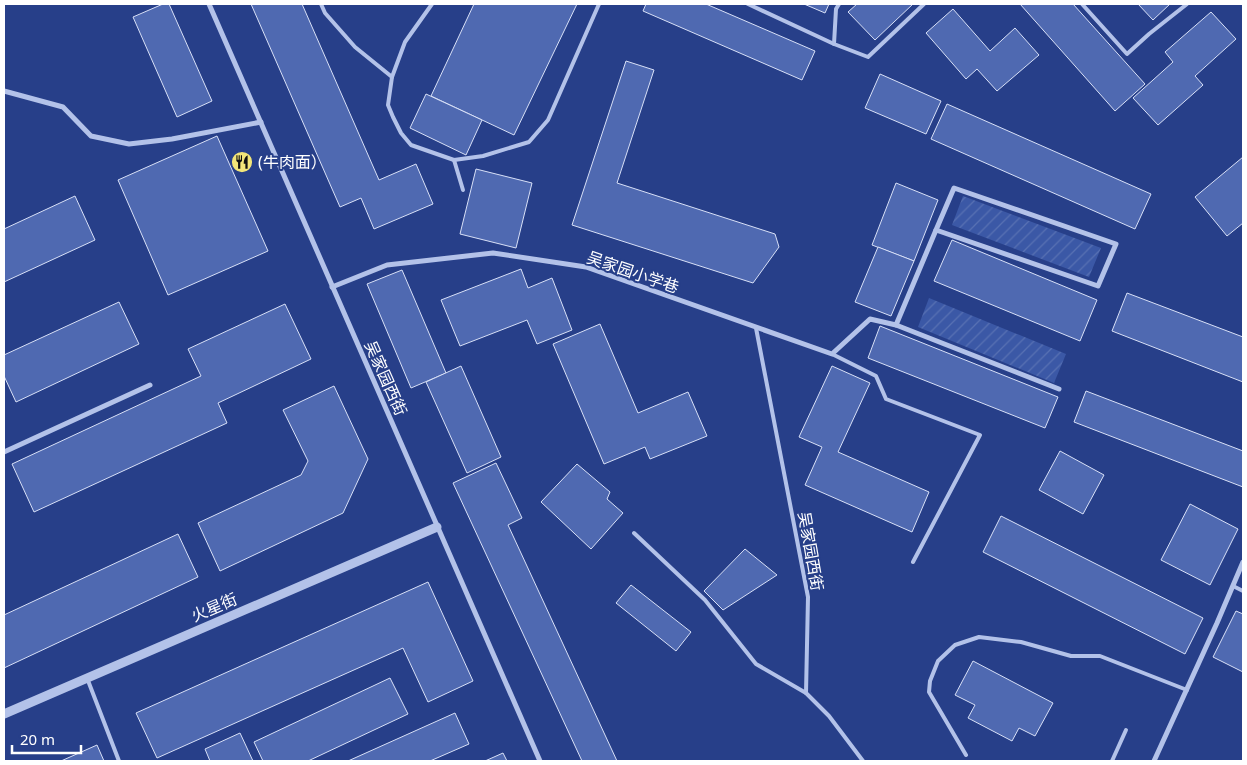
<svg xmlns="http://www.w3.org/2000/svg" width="1247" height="765" font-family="'Noto Sans','Noto Sans SC',sans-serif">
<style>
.garden{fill:url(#garden-furrows)}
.building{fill:#4f69b1;stroke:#d8e0f7}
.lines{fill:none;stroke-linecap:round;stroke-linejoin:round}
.service{stroke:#b3c2e9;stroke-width:4}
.minor{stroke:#b3c2e9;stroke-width:5}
.tertiary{stroke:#b3c2e9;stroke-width:9}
.labels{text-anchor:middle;stroke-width:4;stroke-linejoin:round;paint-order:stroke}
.poi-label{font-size:16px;fill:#fff;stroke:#273f89;text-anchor:start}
.street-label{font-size:16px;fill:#fff;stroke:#273f89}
</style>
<defs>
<pattern id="garden-furrows" width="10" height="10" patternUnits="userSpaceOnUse" patternTransform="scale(1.25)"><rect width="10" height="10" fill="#3b58a6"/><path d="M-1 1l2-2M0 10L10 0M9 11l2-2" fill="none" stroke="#5871b3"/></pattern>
</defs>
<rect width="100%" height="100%" fill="#273f89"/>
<!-- garden -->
<g class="garden">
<polygon points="963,196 1101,248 1089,277 952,225"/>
<polygon points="929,298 1066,354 1054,383 918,327"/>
</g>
<!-- building -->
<g class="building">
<polygon points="163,4 169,4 212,101 177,117 133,17"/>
<polygon points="251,4 302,4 379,180 416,164 433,204 374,229 361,198 340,207"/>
<polygon points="474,4 577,4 514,135 431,96"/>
<polygon points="646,4 706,4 815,51 802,80 643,11"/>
<polygon points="804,4 829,4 825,13"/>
<polygon points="857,4 913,4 875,40 848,12"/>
<polygon points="1020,4 1073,4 1145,84 1115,111"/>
<polygon points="1138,4 1170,4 1153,20"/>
<polygon points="953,9 990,51 1015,28 1039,55 997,91 977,69 966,79 926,33"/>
<polygon points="1211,12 1236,39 1195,76 1203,85 1158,125 1133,98 1173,62 1165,52"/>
<polygon points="626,61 654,70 617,183 775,234 779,247 753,283 572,225"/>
<polygon points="880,74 941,101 926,134 865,108"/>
<polygon points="426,94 482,120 466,155 410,128"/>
<polygon points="947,104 1151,194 1135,229 931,139"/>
<polygon points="217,136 268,251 168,295 118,180"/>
<polygon points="1243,157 1243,223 1227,236 1195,197"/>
<polygon points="476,169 532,183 516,248 460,234"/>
<polygon points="896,183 938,200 914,261 872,245"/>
<polygon points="75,196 95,240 4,282 4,229"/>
<polygon points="952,240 1097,300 1080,341 934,281"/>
<polygon points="878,247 914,261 891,316 855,302"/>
<polygon points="521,269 528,288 552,278 572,330 537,344 527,320 460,346 441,300"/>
<polygon points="402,270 446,373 411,388 367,284"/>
<polygon points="1127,293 1243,337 1243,382 1112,331"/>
<polygon points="119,302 139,344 16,402 4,376 4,355"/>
<polygon points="285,304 311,359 218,403 227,423 34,512 12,464 201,376 188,349"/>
<polygon points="600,324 638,413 688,392 707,436 650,459 645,447 604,464 553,344"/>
<polygon points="880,326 1058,397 1045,428 868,358"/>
<polygon points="461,366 501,457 467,473 426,382"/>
<polygon points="832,366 870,383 838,452 929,492 912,532 805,485 822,447 799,437"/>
<polygon points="334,386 368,459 343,513 220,571 198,523 301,475 308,461 283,410"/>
<polygon points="1086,391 1243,451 1243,487 1074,422"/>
<polygon points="1060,451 1104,475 1083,514 1039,490"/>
<polygon points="496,463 522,518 508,525 617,761 582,761 453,483"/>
<polygon points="577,464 610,492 607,499 623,513 591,549 541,502"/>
<polygon points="1190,504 1238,529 1210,585 1161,560"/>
<polygon points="1001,516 1203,618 1185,654 983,552"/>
<polygon points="178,534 198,577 4,668 4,615"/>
<polygon points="745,549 777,575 723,610 704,591"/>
<polygon points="428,582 473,681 428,702 403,648 157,758 136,713"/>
<polygon points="631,585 691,632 676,651 616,603"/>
<polygon points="1236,611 1243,614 1243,672 1213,657"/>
<polygon points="973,661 1053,703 1035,736 1019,728 1012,741 968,718 975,705 955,695"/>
<polygon points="390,678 408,714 308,761 263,761 254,742"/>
<polygon points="455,713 469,744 430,761 348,761"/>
<polygon points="240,733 253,761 210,761 205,749"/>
<polygon points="97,745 104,761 61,761"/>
<polygon points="503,753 507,761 485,761"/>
</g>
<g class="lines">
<!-- service -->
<g class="service">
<polyline points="321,4 325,13 355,47 392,77"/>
<polyline points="432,4 405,42 392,77 388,105 393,117 401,133 411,145 454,160 483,156 529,142 548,120 599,4"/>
<polyline points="748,4 834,44"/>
<polyline points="839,4 836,9 834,44 868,57 924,4"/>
<polyline points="1082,4 1127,54 1149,34 1187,4"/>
<polyline points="454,160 463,190"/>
<polyline points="756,328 808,597 806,693 829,716 863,761"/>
<polyline points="832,354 876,376 886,399 980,435 913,562"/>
<polyline points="634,533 705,600 756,664 806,693"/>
<polyline points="1233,586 1243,591"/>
<polyline points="87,678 119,761"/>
<polyline points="966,755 929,692 930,681 938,661 955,645 979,637 1021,642 1071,656 1100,656 1187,690"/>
<polyline points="1112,761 1126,730"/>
</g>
<!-- minor -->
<g class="minor">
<polyline points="209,4 540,761"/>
<polyline points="4,91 63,107 91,136 129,144 172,139 261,122"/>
<polygon points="954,188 1116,244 1098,286 936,230"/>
<polyline points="332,287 387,265 493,253 586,267 832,354 870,319 896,325 936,230"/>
<polyline points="896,325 1059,389"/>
<polyline points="4,452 150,385"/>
<polyline points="1154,761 1217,623 1243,562"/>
</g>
<!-- tertiary -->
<polyline class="tertiary" points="4,714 437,527"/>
</g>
<!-- icons -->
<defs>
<g id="restaurant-disc" transform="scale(1.125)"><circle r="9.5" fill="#f2e579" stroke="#273f89"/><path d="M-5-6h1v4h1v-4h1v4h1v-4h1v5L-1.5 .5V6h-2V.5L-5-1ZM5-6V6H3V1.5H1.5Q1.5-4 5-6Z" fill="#111"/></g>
</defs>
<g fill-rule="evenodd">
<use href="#restaurant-disc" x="242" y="162"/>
</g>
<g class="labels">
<!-- poi labels -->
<g class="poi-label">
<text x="258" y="168">(牛肉面）</text>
</g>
<!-- street labels -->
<g class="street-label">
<text transform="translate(633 272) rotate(19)" y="6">吴家园小学巷</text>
<text transform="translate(386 378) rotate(66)" y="6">吴家园西街</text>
<text transform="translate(811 551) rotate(80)" y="6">吴家园西街</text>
<text transform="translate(214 607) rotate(-23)" y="6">火星街</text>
</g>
</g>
<!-- border -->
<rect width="1247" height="765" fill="none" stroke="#ffffff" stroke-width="10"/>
<!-- scale -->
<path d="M12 745v8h69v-8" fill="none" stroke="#ffffff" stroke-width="2.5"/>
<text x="20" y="745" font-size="15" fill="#ffffff" stroke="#273f89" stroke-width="4" paint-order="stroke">20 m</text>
</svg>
